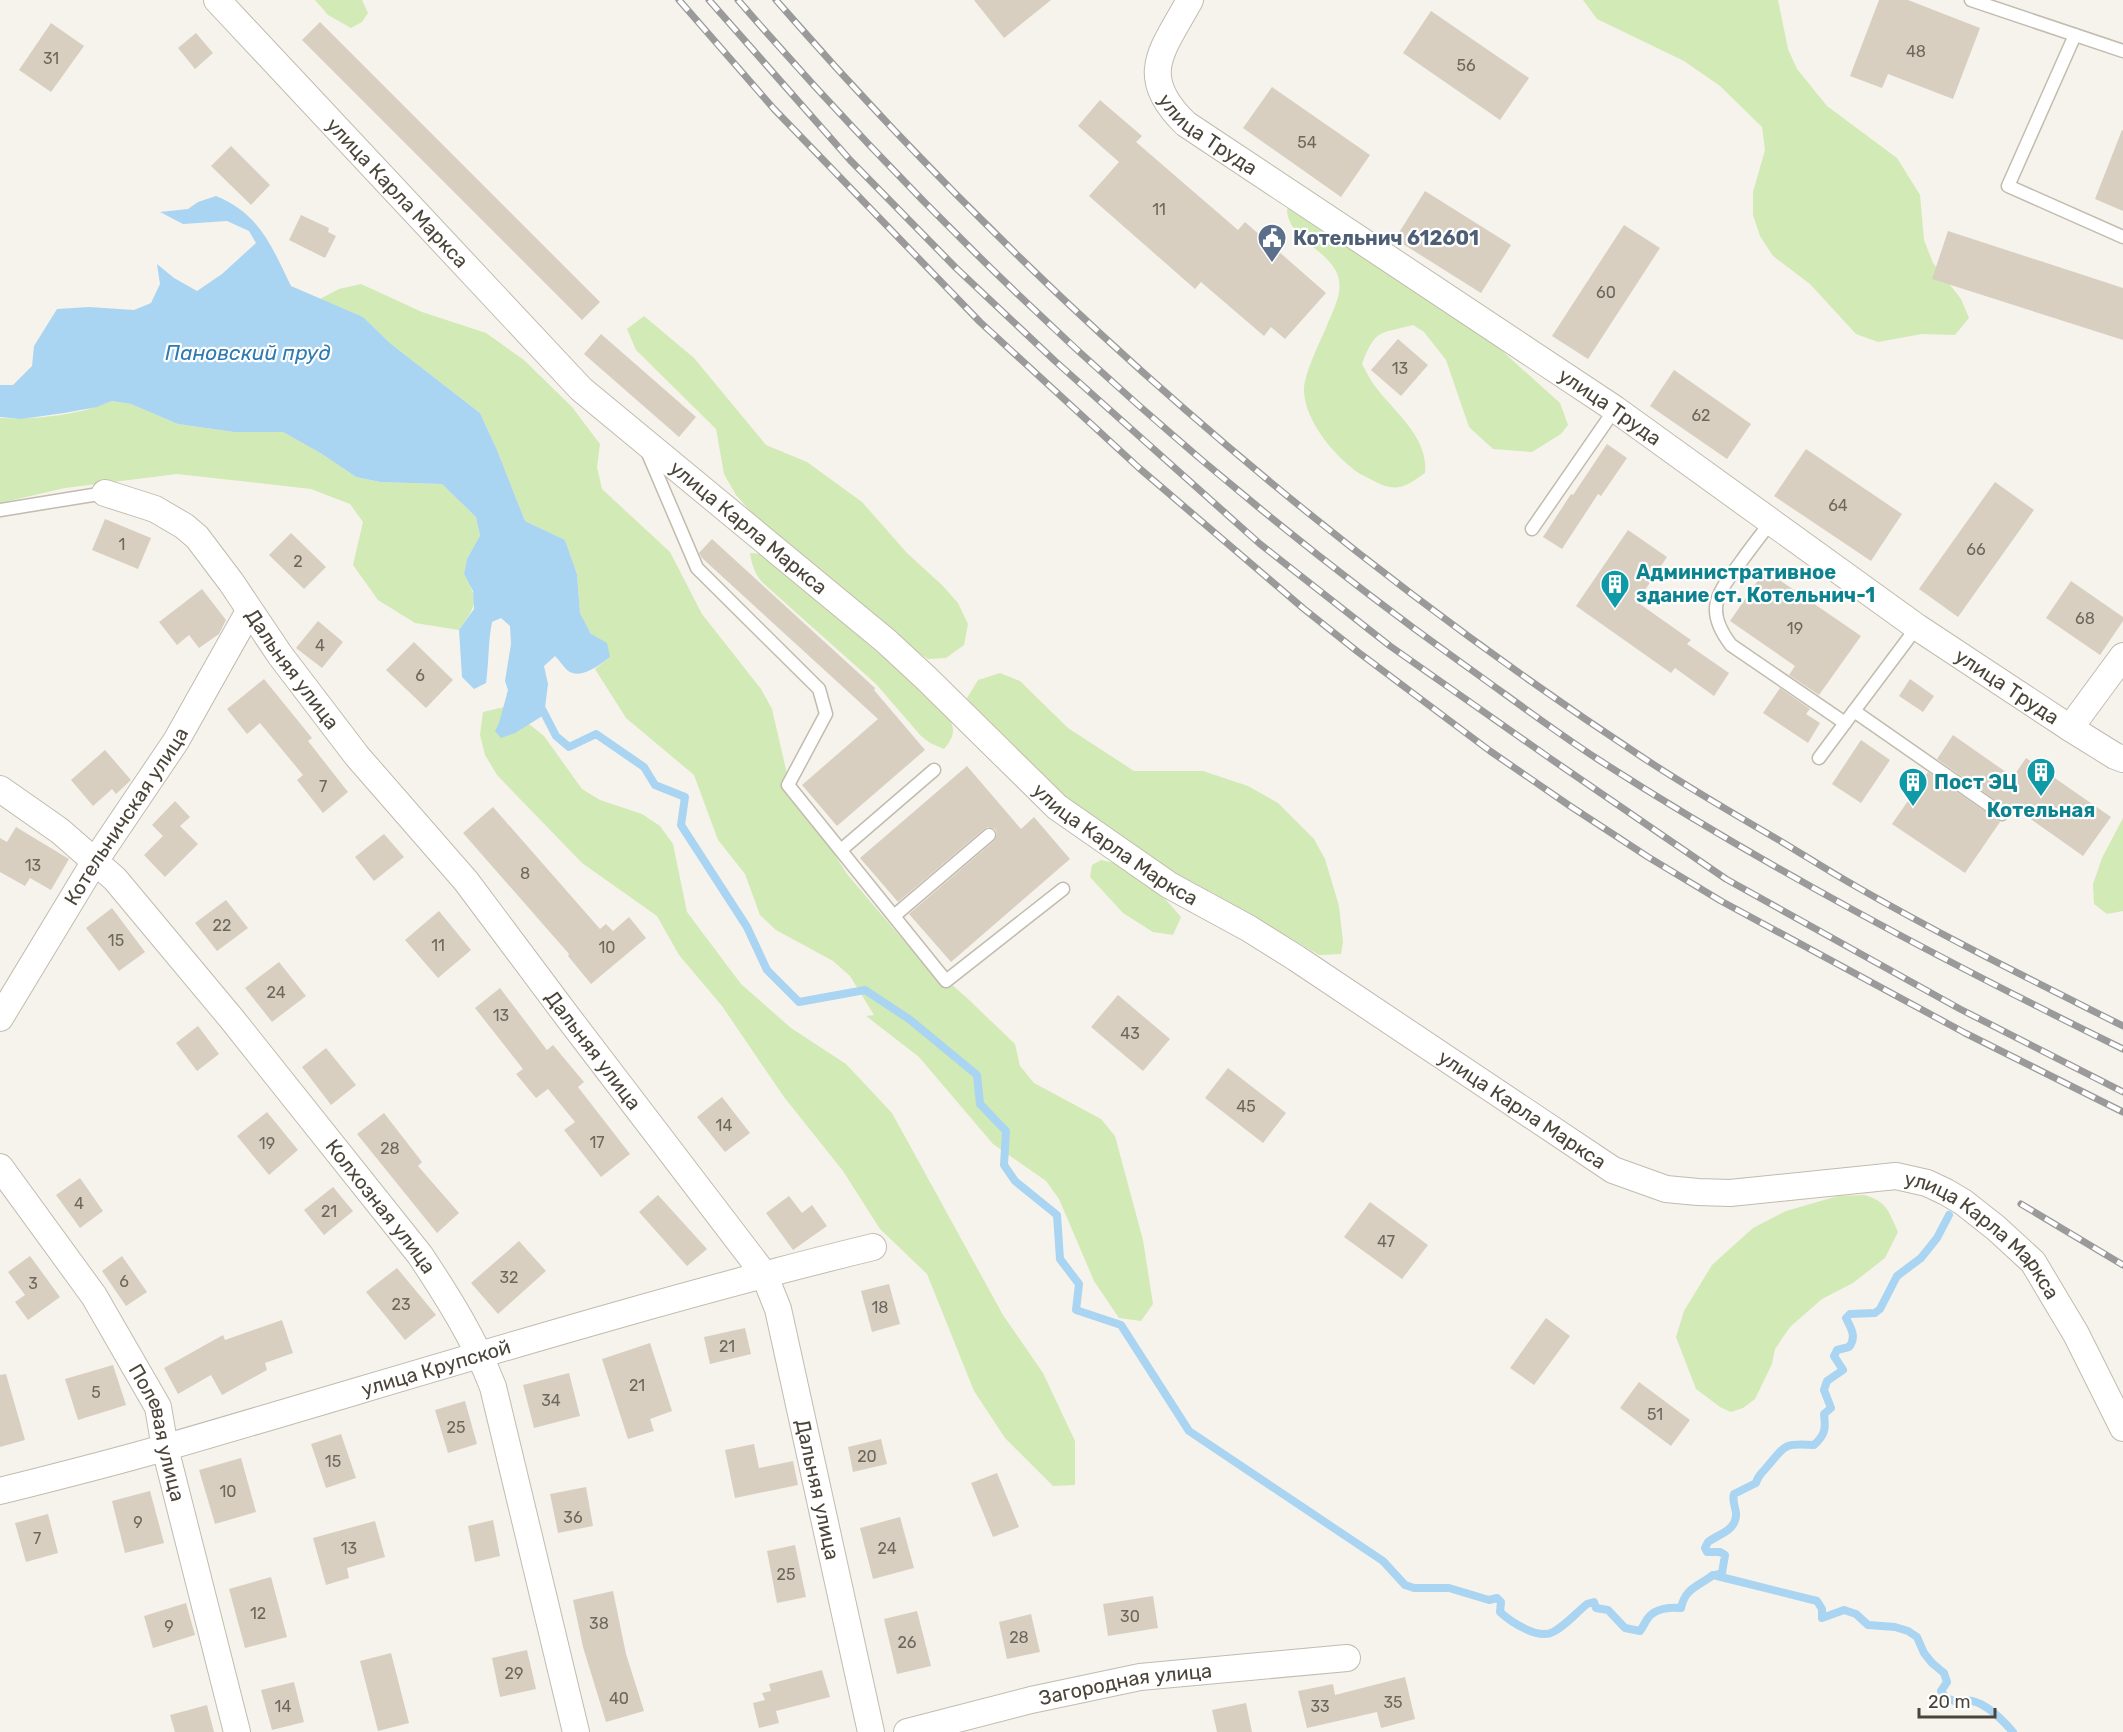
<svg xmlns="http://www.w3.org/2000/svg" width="2123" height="1732" font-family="Rubik,sans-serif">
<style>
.green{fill:#d2eab5}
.water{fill:#a9d4f2}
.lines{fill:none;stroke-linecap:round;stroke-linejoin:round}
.stream{stroke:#a9d4f2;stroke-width:8}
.building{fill:#d8cfc1}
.service-casing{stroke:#c2bbae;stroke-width:15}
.minor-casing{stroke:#c2bbae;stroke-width:28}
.service{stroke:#fff;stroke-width:12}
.minor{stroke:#fff;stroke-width:26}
.rail-casing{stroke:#9a9a9a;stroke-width:7}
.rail{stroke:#fff;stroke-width:4.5;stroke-dasharray:14;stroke-linecap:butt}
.labels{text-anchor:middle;stroke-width:4.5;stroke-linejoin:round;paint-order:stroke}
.number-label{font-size:16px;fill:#6e675b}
.street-label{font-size:20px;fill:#4b4439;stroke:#fff}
.service-label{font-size:20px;font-weight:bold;fill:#4e5e75;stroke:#fff;text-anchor:start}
.culture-label{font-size:20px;font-weight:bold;fill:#0d838f;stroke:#fff;text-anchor:start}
.water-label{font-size:21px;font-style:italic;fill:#2e7ab2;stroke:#fff}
</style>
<rect width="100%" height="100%" fill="#f6f3ec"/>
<!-- green -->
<g class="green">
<polygon points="315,0 362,0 368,13 362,22 351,28 328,15"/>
<polygon points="1583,0 1778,0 1788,49 1797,69 1827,106 1897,158 1920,195 1924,240 1933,263 1961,299 1969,318 1955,335 1922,334 1878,342 1856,334 1810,284 1773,256 1760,236 1753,215 1753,192 1765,150 1762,127 1720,86 1684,61 1597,19"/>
<path d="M1297 207 1317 216 1369 262 1480 331 1560 403 1568 425 1561 434 1532 452 1493 449 1469 427 1446 360 1424 332 1413 325C1379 334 1375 329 1362 364 1366 371 1369 378 1374 385 1393 411 1429 437 1425 473 1404 488 1396 493 1372 480 1365 476 1357 473 1352 468 1331 451 1306 421 1304 392 1303 376 1319 344 1326 328 1331 314 1342 296 1339 280 1334 251 1287 240 1287 209Z"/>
<polygon points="361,284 422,312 486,333 524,360 572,407 600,444 597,467 602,489 670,552 702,614 761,689 772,709 787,774 797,796 847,874 909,947 967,998 1015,1044 1020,1066 1034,1083 1101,1119 1115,1136 1143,1240 1153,1304 1141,1321 1119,1318 1094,1281 1059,1199 1046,1181 993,1144 919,1057 866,1016 874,1015 850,976 833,961 776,930 760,915 745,874 718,840 694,775 626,718 595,669 610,657 591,634 580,613 577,574 565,540 525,521 497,450 480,413 391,344 363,317 320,299 339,289"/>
<polygon points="644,316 694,358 766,445 807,462 862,502 907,553 943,586 958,603 968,624 964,645 946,658 928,659 834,597 766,529 736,495 724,474 716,429 636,350 627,329"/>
<path d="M112 401 131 404 178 424 234 432H283L322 454 356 477 380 482 442 484 476 517 480 537 467 559 464 574C479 601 477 605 459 630L415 623 378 600 353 565 363 522 350 504 311 489 177 474 65 488 0 503V418C34 420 80 415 112 401Z"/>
<path d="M750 553 761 554 770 559 935 702C950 718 962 729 944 749L930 743 921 736 876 684 763 583C755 574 752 566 750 553Z"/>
<polygon points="1000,673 1020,681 1068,728 1134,771 1203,771 1248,786 1278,803 1314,839 1325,859 1339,906 1343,942 1341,954 1319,955 1210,891 1168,878 1059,798 979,717 967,698 978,680"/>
<polygon points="504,707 509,708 544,736 582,789 600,800 642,814 660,826 673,844 687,912 741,984 791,1028 846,1064 892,1113 1003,1315 1043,1373 1075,1441 1075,1485 1053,1486 1005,1438 974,1391 927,1274 880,1229 843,1171 784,1097 722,1006 679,955 657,916 582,863 497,775 485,755 480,735 483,712"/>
<polygon points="2123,818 2123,911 2107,914 2094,904 2093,884 2102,858"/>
<polygon points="1101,860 1123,865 1166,900 1181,917 1173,935 1153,932 1123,913 1090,877 1092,865"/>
<path d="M1864 1195C1887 1201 1889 1212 1898 1232L1885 1258 1853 1283 1822 1299 1790 1327 1775 1349 1772 1364 1755 1399 1743 1408 1731 1412 1720 1407 1696 1389 1676 1337 1684 1311 1712 1265 1753 1228 1786 1211 1838 1196Z"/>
</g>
<!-- water -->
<path class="water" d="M216 196C259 213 272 247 291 286L363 317 391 344 480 413 497 450 525 521 565 540 577 574 580 613 591 634 607 643 610 657C599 665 580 681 567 670 563 666 559 660 555 656L544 666 548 684 544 715 515 733 501 738 495 731 499 723 508 690 505 681 511 644 510 626 501 618 492 622C488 642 489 662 486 683L474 689 462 677 459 630 474 609 473 591 464 574 467 559 480 536 476 517 442 484 380 482 356 477 322 454 283 432H234L178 424 131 404 112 401 97 407 64 413 21 419 0 417V385H13L32 366 34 346 57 309 89 307 134 310 151 303 160 284 157 264 174 278 197 291 222 274 256 243 249 231 227 221 183 224 160 212 188 209 198 202Z"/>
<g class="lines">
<!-- stream -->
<g class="stream">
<path d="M540 705 556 736 569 747 596 734 644 767 655 785 685 797 681 825 747 927 767 970 799 1002 865 990 909 1019 977 1075 980 1104 1006 1131 1004 1165 1015 1181 1057 1215 1060 1259 1079 1284 1076 1310 1121 1325 1189 1431 1383 1561 1405 1585 1414 1588H1449L1489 1600 1497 1598 1501 1602 1500 1612C1511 1622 1538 1640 1553 1632 1565 1626 1576 1613 1587 1604L1594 1602 1596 1608 1608 1610 1625 1628 1640 1631C1643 1627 1645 1622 1648 1618 1655 1608 1671 1607 1681 1608 1685 1588 1699 1586 1713 1575L1817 1601 1822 1609V1618L1844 1610 1856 1614 1868 1625 1895 1627 1908 1631 1917 1637 1924 1653 1932 1663 1944 1673 1947 1682 1941 1691 1946 1698 1957 1702C1978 1694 2000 1717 2013 1732"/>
<path d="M1715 1575 1722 1573 1725 1555 1720 1552H1707L1705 1548 1708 1542C1718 1534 1737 1531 1736 1513 1735 1505 1732 1501 1734 1494L1756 1483C1758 1475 1761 1474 1766 1468 1786 1445 1782 1443 1814 1445 1825 1435 1826 1429 1824 1414L1831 1408 1824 1390 1827 1381 1843 1370 1834 1356 1837 1350 1849 1347C1857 1337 1851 1328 1846 1318L1850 1314 1875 1313 1880 1309 1897 1276 1921 1258 1937 1238 1949 1215"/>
</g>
</g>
<!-- building -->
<g class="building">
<polygon points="974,0 1051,0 1004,38"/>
<polygon points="1879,0 1908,0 1980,28 1953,99 1888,74 1882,88 1850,76"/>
<polygon points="1431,11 1529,78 1500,120 1403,53"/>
<polygon points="320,22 600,302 582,320 302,40"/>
<polygon points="51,23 84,46 51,92 19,70"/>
<polygon points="196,33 213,53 195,69 178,48"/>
<polygon points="1272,87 1370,155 1341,197 1243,128"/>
<polygon points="1100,100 1142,136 1136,142 1238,230 1245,222 1326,293 1285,339 1271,327 1264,336 1201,282 1195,289 1089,196 1119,162 1078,126"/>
<polygon points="2122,130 2123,131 2123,211 2095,199"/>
<polygon points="231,146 270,185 251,205 211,166"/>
<polygon points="1425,191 1511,245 1481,293 1395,239"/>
<polygon points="301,215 329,228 328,232 336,236 325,258 289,240"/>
<polygon points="1624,225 1660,248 1588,359 1552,336"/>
<polygon points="1948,231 2123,288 2123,340 1932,279"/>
<polygon points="601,334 696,417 679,437 584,354"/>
<polygon points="1398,339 1428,365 1401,396 1371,370"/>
<polygon points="1674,370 1751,424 1727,459 1650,406"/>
<polygon points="1607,444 1627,458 1601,496 1598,494 1562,549 1543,537 1571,494 1573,495"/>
<polygon points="1806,449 1902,514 1871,561 1774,496"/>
<polygon points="1995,482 2034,510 1958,617 1919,589"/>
<polygon points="105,519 151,538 138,569 92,550"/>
<polygon points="1628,530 1667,557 1637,602 1691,640 1687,644 1729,673 1714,696 1675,668 1671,673 1576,606"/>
<polygon points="291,533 326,567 304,589 269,555"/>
<polygon points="712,539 875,688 874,690 925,750 837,826 802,785 878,719 702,558 699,553"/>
<polygon points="1765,570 1861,636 1819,695 1789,675 1795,666 1730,621"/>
<polygon points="2071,581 2123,617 2123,621 2100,655 2046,618"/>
<polygon points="202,589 226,620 219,634 199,648 189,635 177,645 159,622"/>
<polygon points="318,621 343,642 322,668 296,648"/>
<polygon points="414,642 453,680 426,708 386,670"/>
<polygon points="264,679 312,738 308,741 348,792 323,813 297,780 303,775 260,723 247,734 227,709"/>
<polygon points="1910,679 1934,696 1923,712 1899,696"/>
<polygon points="1780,688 1810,709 1806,714 1820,723 1808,743 1763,713"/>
<polygon points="1953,735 2013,777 2026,758 2111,817 2083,856 2011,805 2008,809 1937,759"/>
<polygon points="1861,740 1890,760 1861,803 1832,784"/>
<polygon points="105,750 131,780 116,794 112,789 93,806 71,780"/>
<polygon points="967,766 1021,829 1034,817 1070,859 951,962 909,914 994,841 997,834 995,829 988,827 984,829 898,902 860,858"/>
<polygon points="1928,772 2000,822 1965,873 1892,824"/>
<polygon points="175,801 190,817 180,826 198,844 165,877 144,855 163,836 152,825"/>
<polygon points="493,807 600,929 606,924 613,931 629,917 646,938 591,984 568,956 569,954 463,833"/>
<polygon points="16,827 69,859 51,890 30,878 25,886 0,872 0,838 7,842"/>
<polygon points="384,834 404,857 374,881 355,857"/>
<polygon points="226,900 248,928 217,951 195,923"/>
<polygon points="112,908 145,952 119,971 86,928"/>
<polygon points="439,911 471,950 438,978 405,940"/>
<polygon points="279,962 306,996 272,1022 245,988"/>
<polygon points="500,988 547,1050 553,1045 584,1082 578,1087 630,1154 601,1177 564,1130 575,1122 548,1089 536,1098 516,1074 523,1069 475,1008"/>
<polygon points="1118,995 1170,1039 1143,1071 1091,1027"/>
<polygon points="198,1026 219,1054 197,1071 176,1043"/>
<polygon points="326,1048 356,1085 331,1105 302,1067"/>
<polygon points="1228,1068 1286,1113 1263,1143 1205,1098"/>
<polygon points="722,1097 750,1133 725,1152 697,1117"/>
<polygon points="267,1112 298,1150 269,1175 237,1136"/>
<polygon points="384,1113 422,1162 418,1166 459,1213 437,1233 357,1134"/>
<polygon points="80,1178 103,1211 80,1228 56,1195"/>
<polygon points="333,1187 353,1211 324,1235 304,1210"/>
<polygon points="658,1195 707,1249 687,1266 639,1212"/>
<polygon points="789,1196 802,1213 812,1205 827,1226 793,1250 766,1213"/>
<polygon points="1370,1202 1428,1245 1402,1279 1344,1237"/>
<polygon points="519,1241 546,1271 498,1314 471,1283"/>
<polygon points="30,1256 60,1297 28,1320 15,1302 25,1295 8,1272"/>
<polygon points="122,1256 147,1292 126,1306 102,1271"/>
<polygon points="397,1268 436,1315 405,1340 366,1292"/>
<polygon points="889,1284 900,1324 872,1332 861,1291"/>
<polygon points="1546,1318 1570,1336 1534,1385 1510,1368"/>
<polygon points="282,1320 293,1353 265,1363 267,1370 222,1395 211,1375 178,1394 164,1368 223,1335 225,1340"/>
<polygon points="745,1328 751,1354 710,1364 704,1337"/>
<polygon points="650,1343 672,1411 650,1419 654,1431 628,1439 602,1359"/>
<polygon points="113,1365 126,1405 78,1420 65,1379"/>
<polygon points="569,1373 580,1416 534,1428 523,1385"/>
<polygon points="6,1374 25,1440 0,1447 0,1375"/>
<polygon points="1639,1382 1690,1420 1671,1446 1620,1408"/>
<polygon points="465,1401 477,1444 448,1453 435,1410"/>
<polygon points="341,1434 356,1478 326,1488 311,1444"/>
<polygon points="881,1439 887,1464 853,1472 848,1447"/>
<polygon points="754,1444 759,1468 793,1461 798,1485 735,1498 725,1450"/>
<polygon points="241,1458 256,1512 215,1524 199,1470"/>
<polygon points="997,1473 1019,1527 993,1537 971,1483"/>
<polygon points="586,1487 593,1526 558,1533 550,1494"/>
<polygon points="150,1491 164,1543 125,1553 112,1501"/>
<polygon points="48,1514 58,1553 26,1562 15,1523"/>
<polygon points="900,1517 914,1568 873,1579 860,1528"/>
<polygon points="493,1520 500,1556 475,1562 468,1526"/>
<polygon points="375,1521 385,1557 347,1568 349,1578 326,1585 313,1538"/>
<polygon points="795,1545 806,1597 777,1603 767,1551"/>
<polygon points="271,1577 287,1637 245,1648 229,1589"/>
<polygon points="613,1591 626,1654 644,1711 606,1722 583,1647 573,1600"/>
<polygon points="1153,1596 1158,1628 1108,1636 1103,1604"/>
<polygon points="186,1603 195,1635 153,1648 144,1616"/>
<polygon points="917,1611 931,1666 897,1674 884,1619"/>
<polygon points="1031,1614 1040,1652 1007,1659 999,1622"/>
<polygon points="527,1650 536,1689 500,1697 492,1658"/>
<polygon points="391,1653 409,1723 378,1731 360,1661"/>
<polygon points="822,1670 830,1697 776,1711 779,1723 759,1728 753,1703 765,1700 762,1693 771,1691 769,1684"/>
<polygon points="1405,1677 1415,1719 1381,1728 1377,1712 1307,1728 1298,1691 1333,1684 1335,1695"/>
<polygon points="294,1682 304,1722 272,1730 261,1690"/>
<polygon points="1246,1703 1252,1732 1217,1732 1212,1710"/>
<polygon points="207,1705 214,1732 175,1732 170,1715"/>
</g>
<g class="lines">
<!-- service casing -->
<g class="service-casing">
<g id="service">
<polyline points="1971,0 2123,51"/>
<polyline points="2075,35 2008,186 2123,237"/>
<polyline points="647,451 697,568 819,689 826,714 788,785 946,981 1063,889"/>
<polyline points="0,510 105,493"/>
<path d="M1771 522C1760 536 1750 549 1740 563 1717 594 1704 610 1731 645L1845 723 1917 627"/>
<polyline points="1532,529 1615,409"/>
<polyline points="1854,711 2002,814"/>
<polyline points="1819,758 1845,723"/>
<polyline points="841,850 934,770"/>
<polyline points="894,916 989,835"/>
</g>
</g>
<!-- minor casing -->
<g class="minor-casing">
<g id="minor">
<path id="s1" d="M217 0 581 389 886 641 927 679 1057 807 1169 885 1248 928 1296 958 1613 1170 1666 1189 1698 1192 1730 1193 1896 1176 1927 1183 1946 1192 1963 1202 1996 1228 2033 1262 2076 1334 2123 1428"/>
<path id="s2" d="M1190 0C1162 51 1136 76 1186 124L1615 409 1917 627 2070 728 2123 656"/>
<path id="s3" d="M105 493 155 509 184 526 197 537 231 582 280 655 357 756 466 881 567 1016 764 1274 778 1309 871 1732"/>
<polyline points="2070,728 2115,756 2123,759"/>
<path id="s4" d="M0 789 60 831 115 879 231 1018 420 1255C448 1297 475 1340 493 1387L576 1732"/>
<path id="s5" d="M0 1018 95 861 176 741 249 611"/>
<path id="s6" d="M0 1167 94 1296 158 1407 165 1448 237 1732"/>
<path id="s7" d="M0 1491C56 1477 112 1463 167 1447 402 1379 636 1305 873 1247"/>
<path id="s8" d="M907 1732 1031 1700 1140 1677 1347 1658"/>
</g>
</g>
<!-- service -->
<use href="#service" class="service"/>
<!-- minor -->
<use href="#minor" class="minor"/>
<!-- rail casing -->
<g class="rail-casing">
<g id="rail">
<polyline points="679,0 774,109 980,322 1139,468 1304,609 1358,652 1490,751 1570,806 1648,857 1721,901 1965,1033 2123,1112"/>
<polyline points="709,0 850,160 956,268 1055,361 1260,544 1390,646 1551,759 1726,879 1960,1009 2123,1092"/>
<path d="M738 0C953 248 1195 472 1463 664 1508 696 1553 730 1599 760 1767 868 1944 961 2123 1049"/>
<path d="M776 0C1029 291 1323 547 1645 759 1688 787 1732 813 1777 839 1804 855 1830 872 1857 887 1944 937 2034 981 2123 1026"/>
<polyline points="2021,1204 2123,1265"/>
</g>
</g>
<!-- rail -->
<use href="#rail" class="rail"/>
</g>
<!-- icons -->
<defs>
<g id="civic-pin" transform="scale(1.5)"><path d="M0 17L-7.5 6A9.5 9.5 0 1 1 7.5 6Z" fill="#5c6f8a" stroke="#fff"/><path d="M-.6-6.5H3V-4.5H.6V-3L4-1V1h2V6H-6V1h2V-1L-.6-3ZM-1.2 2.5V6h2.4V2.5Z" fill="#fff"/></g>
<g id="building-pin" transform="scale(1.5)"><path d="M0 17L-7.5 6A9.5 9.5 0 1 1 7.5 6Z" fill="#0f9aa8" stroke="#fff"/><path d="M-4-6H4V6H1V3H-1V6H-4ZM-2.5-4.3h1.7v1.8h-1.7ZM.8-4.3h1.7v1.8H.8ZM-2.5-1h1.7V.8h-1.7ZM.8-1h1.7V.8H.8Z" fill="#fff"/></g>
</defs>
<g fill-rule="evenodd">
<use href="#civic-pin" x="1272" y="238"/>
<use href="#building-pin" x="1615" y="584"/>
<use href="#building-pin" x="2041" y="772"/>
<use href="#building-pin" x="1913" y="782"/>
</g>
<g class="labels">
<!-- number labels -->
<g class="number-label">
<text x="1916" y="57">48</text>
<text x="51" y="64">31</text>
<text x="1466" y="71">56</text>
<text x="1307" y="148">54</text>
<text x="1159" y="215">11</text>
<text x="1606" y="298">60</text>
<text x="1400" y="374">13</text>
<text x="1701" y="421">62</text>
<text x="1838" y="511">64</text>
<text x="122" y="550">1</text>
<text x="1976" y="555">66</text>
<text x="298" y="567">2</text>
<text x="2085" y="624">68</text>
<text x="1795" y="634">19</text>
<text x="320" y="651">4</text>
<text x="420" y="681">6</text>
<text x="323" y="792">7</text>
<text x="33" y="871">13</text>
<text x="525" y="879">8</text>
<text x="222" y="931">22</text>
<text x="116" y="946">15</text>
<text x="438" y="951">11</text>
<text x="607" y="953">10</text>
<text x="276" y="998">24</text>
<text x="501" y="1021">13</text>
<text x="1130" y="1039">43</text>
<text x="1246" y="1112">45</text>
<text x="724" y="1131">14</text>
<text x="597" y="1148">17</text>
<text x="267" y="1149">19</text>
<text x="390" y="1154">28</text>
<text x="79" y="1209">4</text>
<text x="329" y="1217">21</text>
<text x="1386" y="1247">47</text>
<text x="509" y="1283">32</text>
<text x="124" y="1287">6</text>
<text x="33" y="1289">3</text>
<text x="401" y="1310">23</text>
<text x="880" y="1313">18</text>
<text x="727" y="1352">21</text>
<text x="637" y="1391">21</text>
<text x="96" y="1398">5</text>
<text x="551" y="1406">34</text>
<text x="1655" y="1420">51</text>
<text x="456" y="1433">25</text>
<text x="867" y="1462">20</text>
<text x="333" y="1467">15</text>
<text x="228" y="1497">10</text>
<text x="573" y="1523">36</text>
<text x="138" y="1528">9</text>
<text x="37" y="1544">7</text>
<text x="349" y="1554">13</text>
<text x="887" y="1554">24</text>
<text x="786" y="1580">25</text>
<text x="258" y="1619">12</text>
<text x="1130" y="1622">30</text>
<text x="599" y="1629">38</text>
<text x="169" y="1632">9</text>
<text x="1019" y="1643">28</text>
<text x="907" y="1648">26</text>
<text x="514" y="1679">29</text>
<text x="619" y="1704">40</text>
<text x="1393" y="1708">35</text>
<text x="283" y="1712">14</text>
<text x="1320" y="1712">33</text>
</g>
<!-- street labels -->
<g class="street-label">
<text dy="7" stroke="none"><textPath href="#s2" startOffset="164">улица Труда</textPath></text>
<text dy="7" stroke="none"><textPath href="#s1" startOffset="264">улица Карла Маркса</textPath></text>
<text dy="7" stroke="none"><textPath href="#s2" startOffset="650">улица Труда</textPath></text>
<text dy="7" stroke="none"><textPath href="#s1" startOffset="750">улица Карла Маркса</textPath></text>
<text dy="7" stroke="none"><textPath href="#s3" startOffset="266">Дальняя улица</textPath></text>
<text dy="7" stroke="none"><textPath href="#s2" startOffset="1136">улица Труда</textPath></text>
<text dy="7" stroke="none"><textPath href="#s5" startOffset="238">Котельничская улица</textPath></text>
<text dy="7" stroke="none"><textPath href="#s1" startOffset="1236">улица Карла Маркса</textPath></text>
<text dy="7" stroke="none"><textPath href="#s3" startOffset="752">Дальняя улица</textPath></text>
<text dy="7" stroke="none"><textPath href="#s1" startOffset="1722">улица Карла Маркса</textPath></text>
<text dy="7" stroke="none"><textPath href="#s4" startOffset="568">Колхозная улица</textPath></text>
<text dy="7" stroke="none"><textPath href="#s1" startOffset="2226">улица Карла Маркса</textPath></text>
<text dy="7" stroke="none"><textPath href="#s7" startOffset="453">улица Крупской</textPath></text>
<text dy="7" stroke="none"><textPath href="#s6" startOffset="312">Полевая улица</textPath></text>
<text dy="7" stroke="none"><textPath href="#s3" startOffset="1256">Дальняя улица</textPath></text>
<text dy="7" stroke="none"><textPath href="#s8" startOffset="224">Загородная улица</textPath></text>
</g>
<!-- service labels -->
<g class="service-label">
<text x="1293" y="245">Котельнич 612601</text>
</g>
<!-- culture labels -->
<g class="culture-label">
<text x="1636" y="579">Административное<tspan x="1636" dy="23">здание ст. Котельнич-1</tspan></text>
<text x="1934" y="789">Пост ЭЦ</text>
<text x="2041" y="817" text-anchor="middle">Котельная</text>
</g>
<!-- water labels -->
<g class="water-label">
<text x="248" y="360">Пановский пруд</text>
</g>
</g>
<!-- scale -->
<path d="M1919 1708v9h76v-9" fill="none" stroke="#4b4439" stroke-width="3"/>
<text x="1928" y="1708" font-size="18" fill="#4b4439" stroke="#ffffff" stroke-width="4.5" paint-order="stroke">20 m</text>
</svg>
